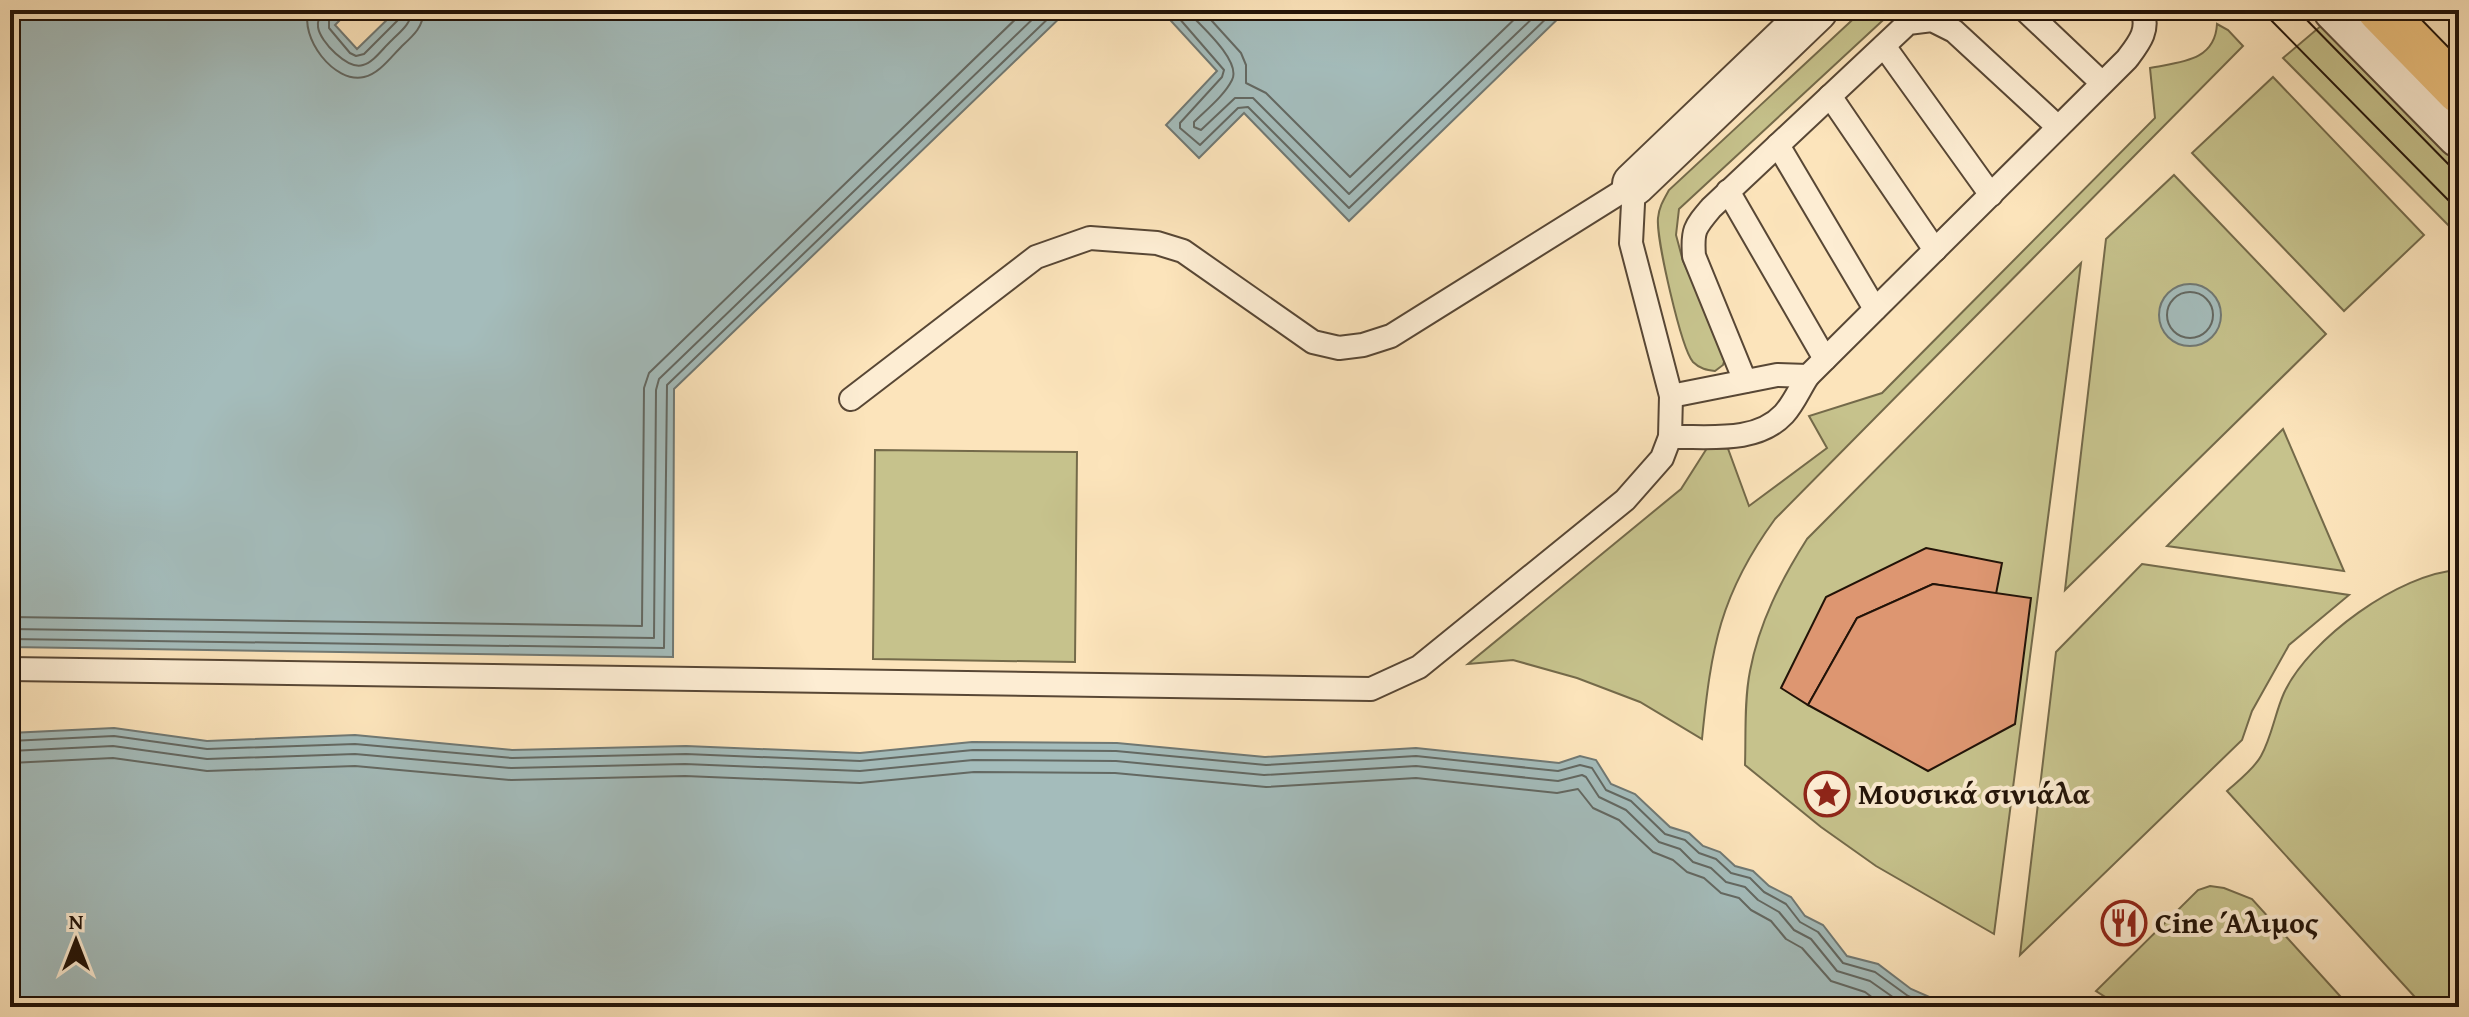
<svg xmlns="http://www.w3.org/2000/svg" width="2469" height="1017" font-family="'Gentium Book Plus',serif">
<style>
.green{fill:#c6c28c;stroke:#746a4a;stroke-width:2}
.water{fill:#a4bcbb;stroke:#707873;stroke-width:2}
.lines{fill:none;stroke-linecap:round;stroke-linejoin:round}
.shore{stroke:#636862;stroke-width:2}
.building{fill:#dd9671;stroke:#221308;stroke-width:2}
.service-casing{stroke:#584735;stroke-width:26}
.minor-casing{stroke:#584735;stroke-width:46}
.trunk-casing{stroke:#221308;stroke-width:48}
.service{stroke:#fdedd3;stroke-width:22}
.minor{stroke:#fdedd3;stroke-width:42}
.trunk{stroke:#eec27e;stroke-width:44}
.tram{stroke:#221308;stroke-width:2}
.labels{text-anchor:middle;stroke-width:8;stroke-linejoin:round;paint-order:stroke}
.poi-label{font-size:30px;font-weight:bold;fill:#221308;stroke:#fdedd3;text-anchor:start}
</style>
<rect width="100%" height="100%" fill="#fce4bb"/>
<filter id="stains"><feTurbulence type="fractalNoise" baseFrequency=".0025" numOctaves="4"/><feColorMatrix values="0 0 0 0 .2 0 0 0 0 .09 0 0 0 0 .02 0 0 0 .5 -.17"/></filter>
<radialGradient id="worn" r=".72"><stop offset=".6" stop-color="#630" stop-opacity="0"/><stop offset="1" stop-color="#630" stop-opacity=".3"/></radialGradient>
<!-- green -->
<g class="green">
<path d="M1863 10H1894L1679 209 1676 235 1683 261 1726 355 1723 365 1715 371C1707 370 1700 369 1693 362 1681 348 1656 238 1658 218 1659 207 1664 199 1669 190Z"/>
<polygon points="2329,19 2459,151 2459,236 2283,58"/>
<path d="M2217 24 2228 30 2243 46 1775 519C1720 594 1711 648 1702 739L1640 702 1577 678 1513 660 1468 664 1681 489 1709 445 1727 446 1749 506 1827 448 1809 416 1882 393 2155 118 2150 68C2179 62 2215 62 2217 24Z"/>
<polygon points="2273,77 2424,235 2344,311 2192,153"/>
<polygon points="2174,175 2326,334 2065,590 2106,239"/>
<path d="M2081 263 1994 934 1876 866 1821 827 1745 765C1746 735 1744 701 1750 671 1759 623 1781 580 1807 539Z"/>
<polygon points="2283,429 2344,571 2167,546"/>
<polygon points="875,450 1077,452 1075,662 873,659"/>
<polygon points="2142,564 2349,595 2289,645 2252,711 2242,740 2020,955 2056,652"/>
<path d="M2459 570V1007H2424L2227 791C2238 781 2254 769 2261 756 2272 736 2275 713 2284 693 2309 639 2400 573 2459 570Z"/>
<polygon points="2210,886 2224,888 2252,899 2350,1007 2121,1007 2096,991 2198,890"/>
</g>
<!-- water -->
<g class="water">
<polygon points="10,10 350,10 335,25 357,49 397,10 1068,10 674,389 673,657 10,647"/>
<polygon points="1161,10 1567,10 1349,221 1244,113 1199,158 1166,125 1217,71"/>
<circle cx="2190" cy="315" r="31"/>
<polygon points="114,728 207,741 355,735 512,750 686,746 860,753 972,742 1117,743 1265,757 1416,748 1559,763 1580,756 1596,760 1611,784 1635,794 1670,827 1689,833 1703,846 1720,852 1735,866 1753,871 1769,886 1791,897 1805,916 1823,925 1847,956 1878,964 1911,989 1941,1002 1944,1007 10,1007 10,733"/>
</g>
<g class="lines">
<!-- shore -->
<g class="shore">
<path d="M309 10C299 37 334 84 364 77 379 74 391 57 402 46 414 35 423 27 424 10"/>
<path d="M324 10C320 15 317 20 318 27 320 42 348 70 363 65 374 62 383 48 392 40 401 31 411 24 412 10"/>
<polyline points="338,10 329,19 329,28 350,53 356,56 364,54 399,19 402,10"/>
<polyline points="1172,10 1224,70 1222,77 1180,123 1180,128 1200,145 1238,108 1248,107 1349,208 1555,10"/>
<path d="M1186 10C1199 24 1242 61 1232 80 1224 96 1206 110 1194 122V127L1201 130 1235 98H1253L1349 194 1541 10"/>
<polyline points="1202,10 1241,53 1246,65 1246,83 1266,93 1350,177 1524,10"/>
<circle cx="2190" cy="315" r="23"/>
<polyline points="10,617 642,626 644,388 649,373 1025,10"/>
<polyline points="10,629 654,638 656,390 659,379 1042,10"/>
<polyline points="10,639 664,648 667,385 1057,10"/>
<polyline points="10,741 114,736 207,749 355,744 512,758 686,754 860,761 973,750 1116,751 1266,765 1416,756 1558,771 1580,765 1592,768 1606,790 1631,801 1665,834 1685,840 1699,853 1716,859 1731,873 1750,878 1764,892 1786,904 1800,922 1818,932 1843,963 1875,972 1908,996 1933,1007"/>
<polyline points="10,751 113,746 207,759 355,754 511,768 685,764 860,771 973,760 1116,761 1264,775 1416,766 1558,781 1582,775 1586,777 1599,797 1626,810 1659,842 1680,849 1693,862 1711,868 1726,882 1745,887 1758,900 1779,912 1794,930 1811,939 1837,971 1870,981 1907,1007"/>
<polyline points="10,763 113,758 207,771 355,766 511,780 685,776 860,783 974,772 1115,773 1266,787 1416,778 1557,793 1578,789 1593,808 1619,820 1653,852 1673,860 1687,872 1704,878 1721,893 1739,898 1751,910 1771,921 1786,939 1802,948 1831,981 1865,992 1885,1007"/>
</g>
</g>
<!-- building -->
<g class="building">
<polygon points="1926,548 2002,563 1996,594 1933,584 1857,618 1808,705 1781,688 1826,597"/>
<polygon points="1933,584 2031,598 2015,724 1928,771 1808,705 1857,618"/>
</g>
<g class="lines">
<!-- service casing -->
<g class="service-casing">
<g id="service">
<polyline points="2025,10 2102,83"/>
<polyline points="1884,46 1991,195"/>
<polyline points="1830,96 1935,250"/>
<polyline points="1778,145 1875,309"/>
<polyline points="1728,191 1825,359"/>
<path d="M1745 381 1694 256C1692 230 1695 227 1711 208L1908 23 1932 20 1954 31 2058 127"/>
<polyline points="1671,396 1777,375 1808,376"/>
<polyline points="851,399 1036,257 1090,238 1157,243 1183,251 1313,342 1339,348 1363,345 1391,336 1634,184"/>
<path d="M1670 437C1708 436 1756 444 1784 414 1794 403 1800 388 1808 376L2127 59C2139 43 2150 30 2142 10"/>
<polyline points="10,669 1371,689 1419,667 1625,500 1662,458 1670,437 1671,396 1631,243 1634,184"/>
</g>
</g>
<!-- minor casing -->
<g class="minor-casing">
<g id="minor">
<polyline points="2335,10 2459,136"/>
<polyline points="1634,184 1816,10"/>
</g>
</g>
<!-- trunk casing -->
<g class="trunk-casing">
<polyline id="trunk" points="2380,10 2459,91"/>
</g>
<!-- service -->
<use href="#service" class="service"/>
<!-- minor -->
<use href="#minor" class="minor"/>
<!-- trunk -->
<use href="#trunk" class="trunk"/>
<!-- tram -->
<g class="tram">
<polyline points="2261,10 2459,211"/>
<polyline points="2297,10 2459,175"/>
</g>
</g>
<!-- icons -->
<defs>
<g id="sight-ring" transform="scale(2.3)"><circle r="9.5" fill="#fdedd3" stroke="#8f2418" stroke-width="1.5"/><path d="M0-6L1.8-2.2L6-1.7L2.9 1.2L3.7 5.4L0 3.3L-3.7 5.4L-2.9 1.2L-6-1.7L-1.8-2.2Z" fill="#8f2418"/></g>
<g id="restaurant-ring" transform="scale(2.3)"><circle r="9.5" fill="#fdedd3" stroke="#8f2418" stroke-width="1.5"/><path d="M-5-6h1v4h1v-4h1v4h1v-4h1v5L-1.5 .5V6h-2V.5L-5-1ZM5-6V6H3V1.5H1.5Q1.5-4 5-6Z" fill="#8f2418"/></g>
</defs>
<g fill-rule="evenodd">
<use href="#sight-ring" x="1827" y="794"/>
<use href="#restaurant-ring" x="2124" y="923"/>
</g>
<g class="labels">
<!-- poi labels -->
<g class="poi-label">
<text x="1858" y="804">Μουσικά σινιάλα</text>
<text x="2155" y="933">Cine Άλιμος</text>
</g>
</g>
<!-- margin -->
<rect width="2469" height="1017" fill="none" stroke="#fce4bb" stroke-width="40"/>
<rect x="12" y="12" width="2445" height="993" fill="none" stroke="#221308" stroke-width="4"/>
<rect x="20" y="20" width="2429" height="977" fill="none" stroke="#221308" stroke-width="2"/>
<!-- north arrow -->
<g transform="translate(76 941)" stroke="#fdedd3" stroke-width="6" paint-order="stroke">
<path d="M0-6L14 30L0 20L-14 30Z" fill="#221308"/>
<text y="-12" font-size="22" font-weight="bold" text-anchor="middle" fill="#221308">N</text>
</g>
<rect width="100%" height="100%" filter="url(#stains)"/>
<rect width="100%" height="100%" fill="url(#worn)"/>
</svg>
